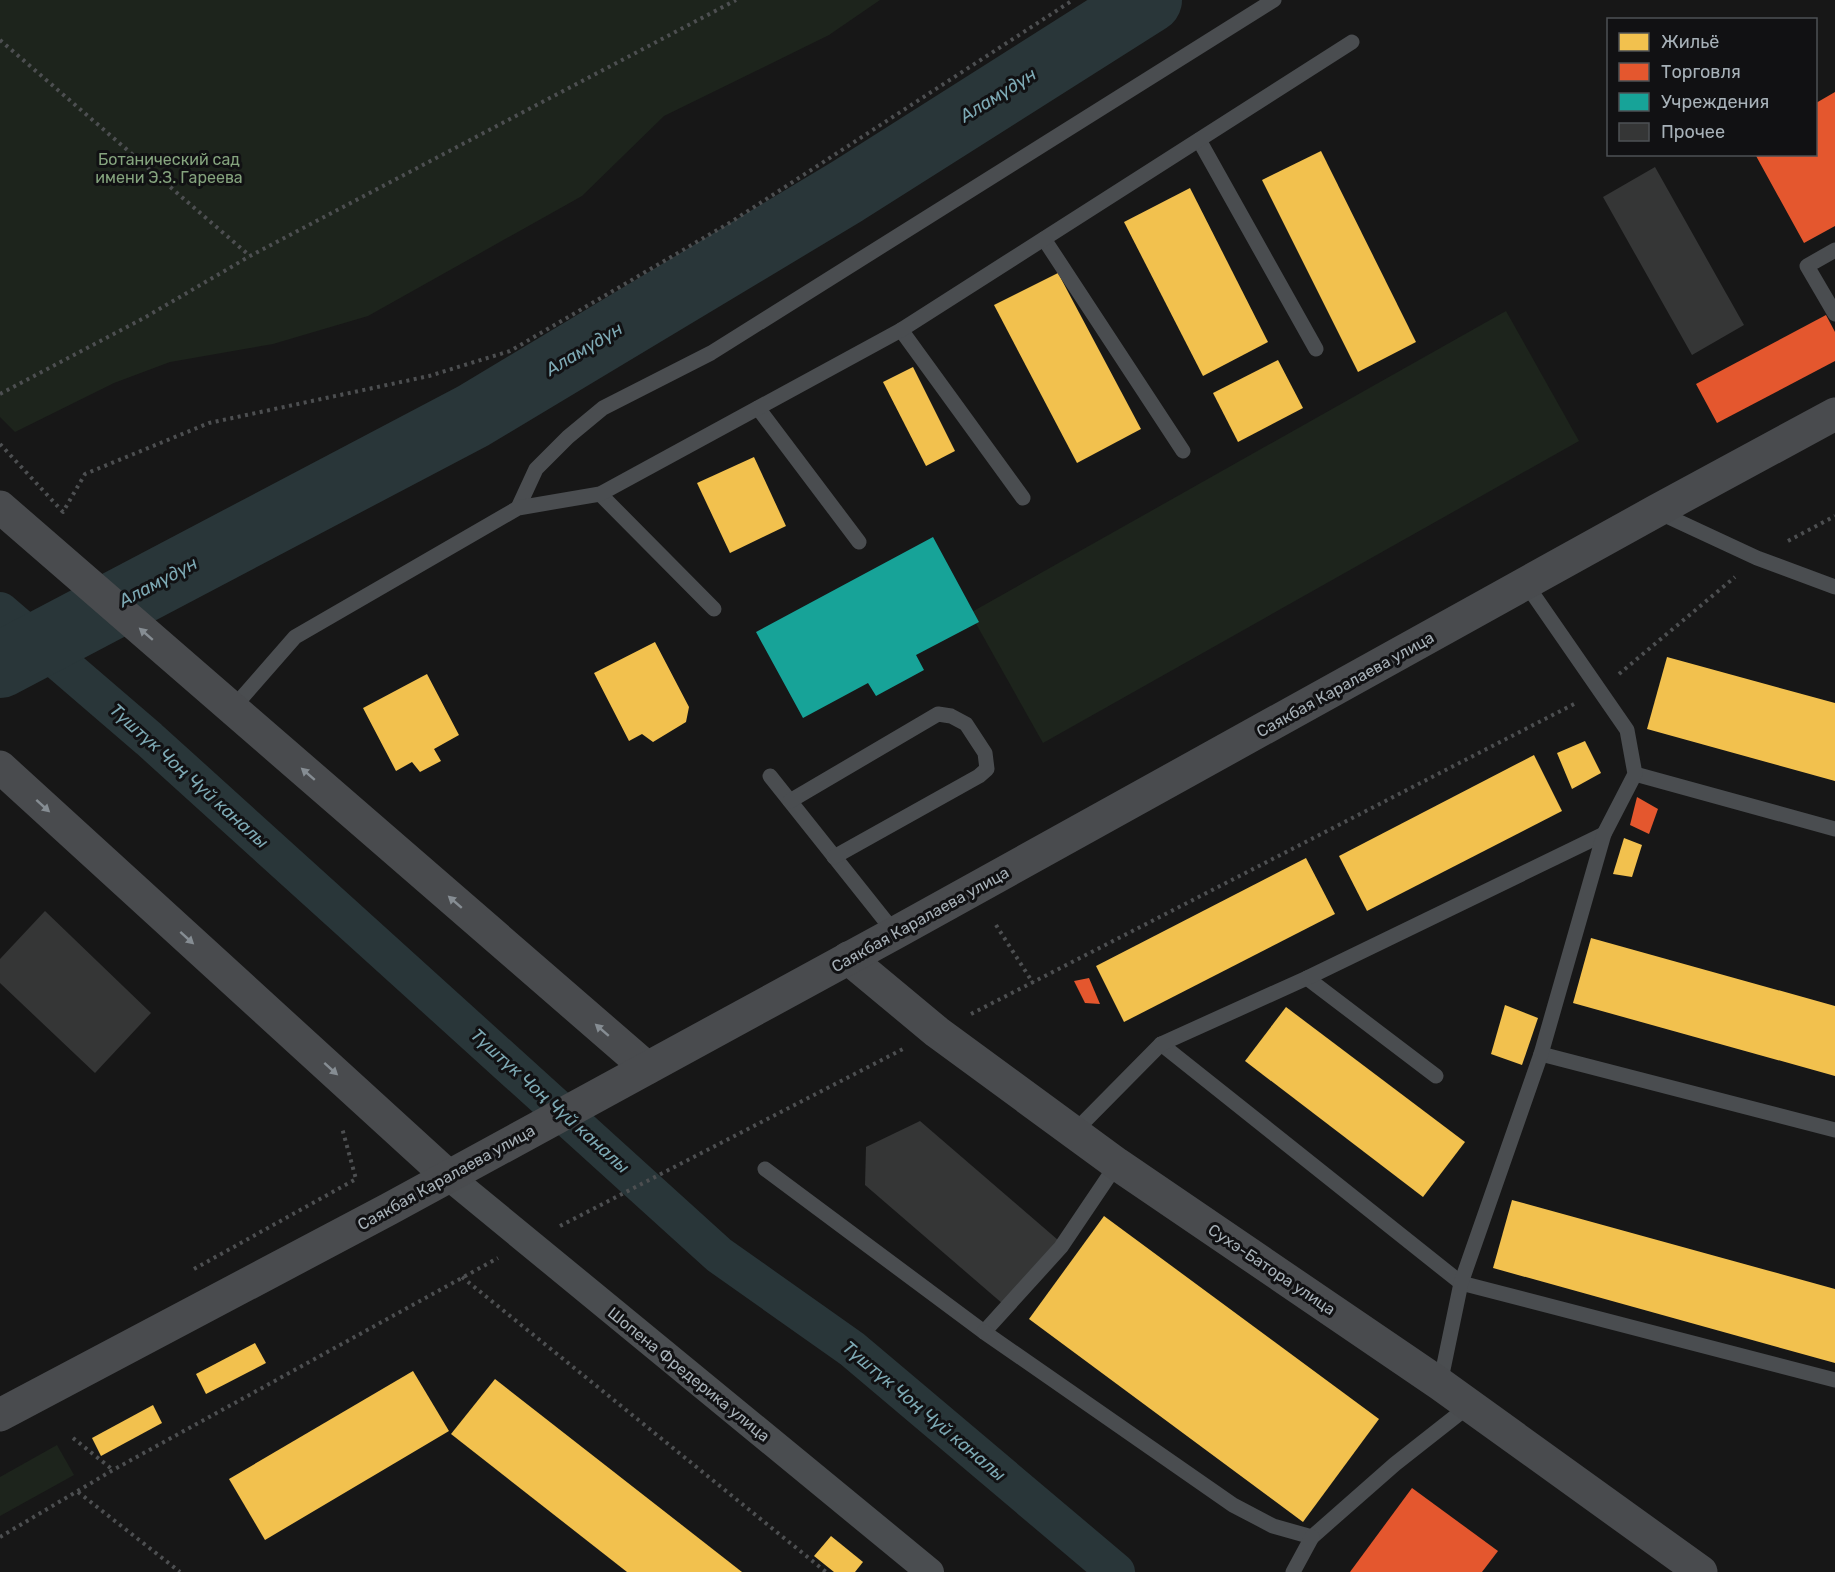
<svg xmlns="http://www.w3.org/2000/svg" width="1835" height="1572" font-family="Rubik,sans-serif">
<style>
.green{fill:#1d241c}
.homes{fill:#f2c14e}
.shops{fill:#e4572e}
.public{fill:#17a398}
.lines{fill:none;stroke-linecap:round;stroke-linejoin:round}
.canal{stroke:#293639;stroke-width:38}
.river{stroke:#293639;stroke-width:66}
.building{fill:#353636}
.path{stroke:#4d4f51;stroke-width:4;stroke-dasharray:3 4.5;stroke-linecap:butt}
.lane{stroke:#4a4d50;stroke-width:15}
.street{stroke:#4a4d50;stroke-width:28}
.secondary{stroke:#494b4e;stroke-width:33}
.oneway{fill:#868d93}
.labels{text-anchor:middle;stroke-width:6;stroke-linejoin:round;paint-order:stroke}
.park-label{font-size:16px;fill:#85a47e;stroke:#111113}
.street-label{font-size:16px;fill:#a7b1b8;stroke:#111113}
.water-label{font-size:18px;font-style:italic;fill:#7da9b4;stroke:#111113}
</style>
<rect width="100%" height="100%" fill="#171717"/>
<!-- green -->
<g class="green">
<polygon points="0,0 880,0 829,35 664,116 582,196 368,316 273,344 170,362 114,383 15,432 0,417"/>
<polygon points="1506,311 1579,441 1043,743 970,613"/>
<polygon points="57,1445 74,1475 0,1516 0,1477"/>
</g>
<!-- homes -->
<g class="homes">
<polygon points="1321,151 1416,342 1358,372 1262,180"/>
<polygon points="1190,188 1268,342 1203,376 1124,222"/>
<polygon points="1058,273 1141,429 1077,463 994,305"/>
<polygon points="1278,360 1303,408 1238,442 1213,393"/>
<polygon points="913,367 955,451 926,466 883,382"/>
<polygon points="754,457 786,526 730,553 697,483"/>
<polygon points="655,642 689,707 686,722 653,742 642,734 629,741 594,673"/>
<polygon points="1667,657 1835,703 1835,781 1647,729"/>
<polygon points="427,674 459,735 434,749 441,761 420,772 412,762 396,771 363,708"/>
<polygon points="1585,741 1601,773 1572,789 1557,753"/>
<polygon points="1534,755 1562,811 1367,911 1339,856"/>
<polygon points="1624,838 1642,845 1632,877 1613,874"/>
<polygon points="1306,858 1335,914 1124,1022 1096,966"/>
<polygon points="1591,938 1835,1006 1835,1076 1573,1003"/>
<polygon points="1505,1005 1538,1018 1522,1065 1491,1054"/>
<polygon points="1286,1007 1465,1142 1423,1197 1245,1061"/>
<polygon points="1512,1200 1835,1289 1835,1363 1493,1268"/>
<polygon points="1104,1216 1379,1419 1303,1522 1029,1319"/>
<polygon points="255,1343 266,1363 206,1394 196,1374"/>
<polygon points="413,1371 449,1431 265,1540 229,1479"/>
<polygon points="495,1379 742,1572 627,1572 451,1434"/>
<polygon points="153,1405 162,1423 101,1456 92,1438"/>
<polygon points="831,1536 863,1562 855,1572 834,1572 814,1556"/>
</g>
<!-- shops -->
<g class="shops">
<polygon points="1835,92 1835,226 1804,243 1755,154 1816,154 1816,103"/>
<polygon points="1826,315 1835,332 1835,361 1717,423 1696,384"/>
<polygon points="1637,797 1658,809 1649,834 1630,825"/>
<polygon points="1089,978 1100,1004 1085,1003 1074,981"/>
<polygon points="1412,1488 1498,1551 1482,1572 1350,1572"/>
</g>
<!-- public -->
<polygon class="public" points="933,537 979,622 916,655 924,670 876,696 868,683 803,718 756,632"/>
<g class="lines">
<!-- canal -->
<polyline class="canal" points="0,611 149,739 719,1255 852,1349 1116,1572"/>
<!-- river -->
<polyline class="river" points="0,665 473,416 846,192 1149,0"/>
</g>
<!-- building -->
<g class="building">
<polygon points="1655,167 1744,325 1692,355 1603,197"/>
<polygon points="45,911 151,1013 95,1073 0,983 0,959"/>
<polygon points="920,1121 1058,1240 1003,1304 865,1185 866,1147"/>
</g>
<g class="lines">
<!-- path -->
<g class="path">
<polyline points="0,40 250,256"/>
<polyline points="0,394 144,318 250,256 736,0"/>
<polyline points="0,444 63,512 85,474 209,423 429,376 510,351 731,222 1073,0"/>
<polyline points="1788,541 1835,516"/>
<polyline points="1619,674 1735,577"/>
<polyline points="996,925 1033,983"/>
<polyline points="971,1014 1578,702"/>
<polyline points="560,1226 903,1049"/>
<polyline points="194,1269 356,1179 342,1128"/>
<polyline points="462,1277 826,1572"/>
<polyline points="73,1438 113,1470"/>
<polyline points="78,1492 180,1572"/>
<polyline points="0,1537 113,1470 498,1258"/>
</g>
<!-- lane -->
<g class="lane">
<polyline points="1199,140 1316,349"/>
<polyline points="1044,239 1183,451"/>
<polyline points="1835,250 1807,266 1835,314"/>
<polyline points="901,330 1023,498"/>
<polyline points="758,408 859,542"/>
<polyline points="600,494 714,609"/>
<polyline points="518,508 536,469 568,437 603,408 711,353 1274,0"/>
<polyline points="1658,512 1757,558 1835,587"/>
<polyline points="232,709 295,637 518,508 600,494 901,330 1352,42"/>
<polyline points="1635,774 1835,829"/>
<polyline points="770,776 895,933"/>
<polyline points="790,801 938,714 951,716 966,724 985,753 987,769 979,776 834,857"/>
<polyline points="1307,978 1436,1076"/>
<polyline points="1161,1044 1461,1283 1835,1380"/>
<polyline points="1541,1054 1835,1130"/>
<polyline points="1075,1131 1161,1044 1307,978 1604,834"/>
<polyline points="765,1169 984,1332 1061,1247 1117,1164"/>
<polyline points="984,1332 1233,1505 1273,1526 1312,1537 1395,1464 1470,1405"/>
<polyline points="1440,1384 1461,1283 1541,1054 1604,834 1635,774 1627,730 1526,584"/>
<polyline points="1293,1572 1312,1537"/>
</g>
<!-- street -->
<polyline class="street" points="448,1176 930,1572"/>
<!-- secondary -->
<g class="secondary">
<polyline points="0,507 647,1068"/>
<polyline points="0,767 448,1176"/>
<polyline points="848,958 937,1032 1117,1164 1440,1384 1701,1572"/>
<polyline points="0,1415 389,1209 895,933 1656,511 1835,414"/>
</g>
</g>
<!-- one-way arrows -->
<defs><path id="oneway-solid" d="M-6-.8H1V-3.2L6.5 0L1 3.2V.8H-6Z" transform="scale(1.5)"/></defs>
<g class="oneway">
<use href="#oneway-solid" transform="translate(146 634) rotate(-139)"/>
<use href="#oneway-solid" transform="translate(308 774) rotate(-139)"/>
<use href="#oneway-solid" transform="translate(43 806) rotate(42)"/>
<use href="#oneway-solid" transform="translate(455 902) rotate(-139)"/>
<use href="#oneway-solid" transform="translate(187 938) rotate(42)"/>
<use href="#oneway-solid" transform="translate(602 1030) rotate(-139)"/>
<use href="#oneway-solid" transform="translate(331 1069) rotate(42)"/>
</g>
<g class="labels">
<!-- park labels -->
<g class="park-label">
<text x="169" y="165">Ботанический сад<tspan x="169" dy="18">имени Э.З. Гареева</tspan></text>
</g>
<!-- street labels -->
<g class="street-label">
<text transform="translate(1345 684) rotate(-29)" y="6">Саякбая Каралаева улица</text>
<text transform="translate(920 919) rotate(-29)" y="6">Саякбая Каралаева улица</text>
<text transform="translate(446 1177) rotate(-29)" y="6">Саякбая Каралаева улица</text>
<text transform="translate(1272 1269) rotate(34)" y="6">Сухэ-Батора улица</text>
<text transform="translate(689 1374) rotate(39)" y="6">Шопена Фредерика улица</text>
</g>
<!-- water labels -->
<g class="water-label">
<text transform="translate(998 95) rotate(-32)" y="6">Аламүдүн</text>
<text transform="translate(584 349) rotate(-31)" y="6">Аламүдүн</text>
<text transform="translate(158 582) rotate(-28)" y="6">Аламүдүн</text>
<text transform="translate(189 776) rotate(42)" y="6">Түштүк Чоң Чүй каналы</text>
<text transform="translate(550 1101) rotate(42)" y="6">Түштүк Чоң Чүй каналы</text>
<text transform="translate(924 1411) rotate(40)" y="6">Түштүк Чоң Чүй каналы</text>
</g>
</g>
<!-- legend -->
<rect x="1607" y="18" width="210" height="138" fill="#111113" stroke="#4d5155" stroke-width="1.5"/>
<rect x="1619" y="33" width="30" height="18" fill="#f2c14e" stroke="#4d5155" stroke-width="1.5"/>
<text x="1661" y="48" font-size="18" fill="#a7b1b8">Жильё</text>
<rect x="1619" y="63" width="30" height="18" fill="#e4572e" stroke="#4d5155" stroke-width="1.5"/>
<text x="1661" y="78" font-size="18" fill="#a7b1b8">Торговля</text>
<rect x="1619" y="93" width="30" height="18" fill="#17a398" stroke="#4d5155" stroke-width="1.5"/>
<text x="1661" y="108" font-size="18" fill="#a7b1b8">Учреждения</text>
<rect x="1619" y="123" width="30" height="18" fill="#353636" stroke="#4d5155" stroke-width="1.5"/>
<text x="1661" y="138" font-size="18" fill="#a7b1b8">Прочее</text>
</svg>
